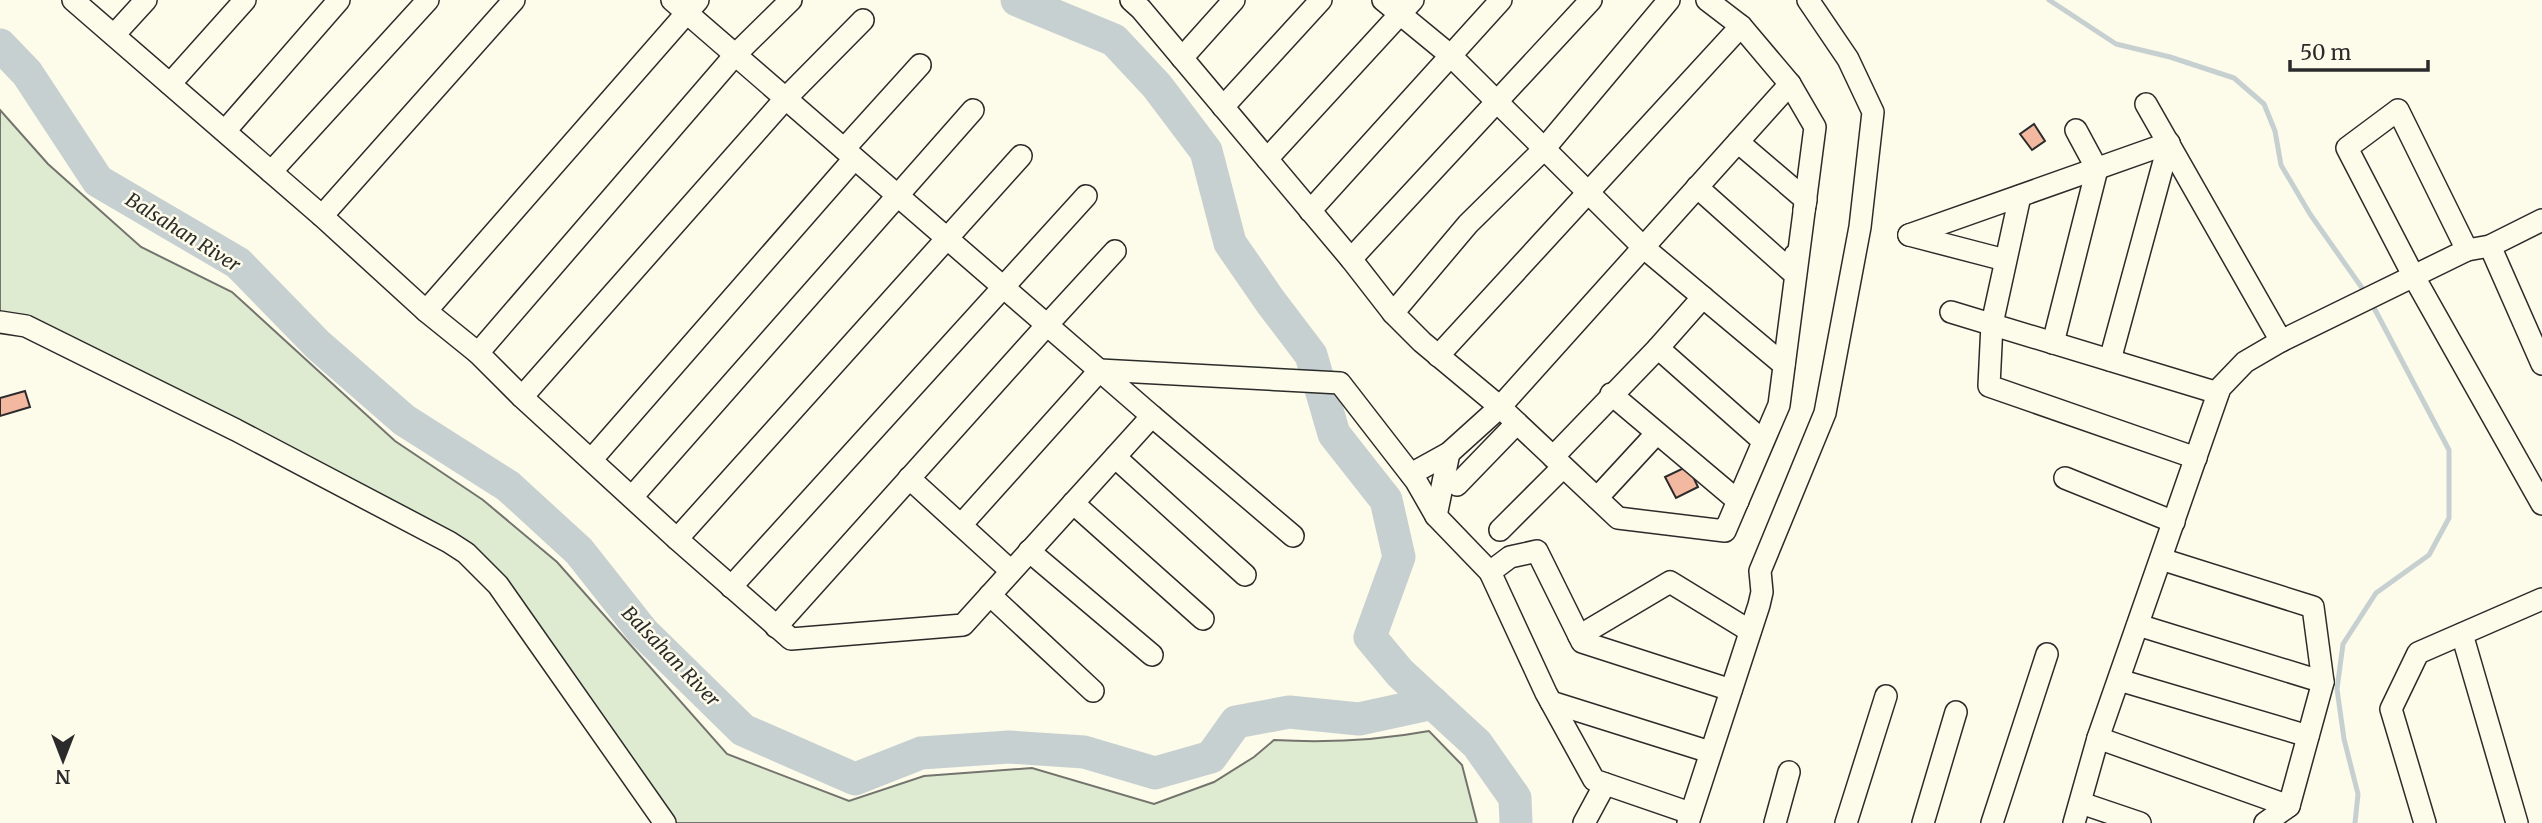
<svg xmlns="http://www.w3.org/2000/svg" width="2542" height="823" font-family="Merriweather,serif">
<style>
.green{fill:#deebd1;stroke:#74746e;stroke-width:2}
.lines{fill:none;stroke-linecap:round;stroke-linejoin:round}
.stream{stroke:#c7d0d0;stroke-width:5}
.river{stroke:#c7d0d0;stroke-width:33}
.building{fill:#f2b8a0;stroke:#2b2b2b;stroke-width:2}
.minor-casing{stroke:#2b2b2b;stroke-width:24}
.minor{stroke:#fdfbea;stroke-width:21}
.labels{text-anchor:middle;stroke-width:5;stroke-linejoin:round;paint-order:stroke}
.water-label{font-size:19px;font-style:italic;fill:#2b2b2b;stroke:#fdfbea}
</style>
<rect width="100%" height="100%" fill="#fdfbea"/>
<!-- green -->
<path class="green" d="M0 110 48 164 141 247 232 292 395 441 483 500 557 562 727 754 849 801 924 776 1032 768 1154 804 1214 782 1254 757 1274 740C1328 743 1375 741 1429 731L1462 765 1477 823H662L486 572 428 531 0 322Z"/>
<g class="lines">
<!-- stream -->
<g class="stream">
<polyline points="2049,0 2116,44 2170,57 2234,78 2264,104 2275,131 2281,165 2310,214 2367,295"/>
<polyline points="2355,823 2358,794 2344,739 2337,689 2343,644 2376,593 2429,555 2449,518 2449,450 2372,304"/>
</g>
<!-- river -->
<g class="river">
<polyline points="1017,0 1114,40 1157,86 1206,151 1230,243 1270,301 1311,355 1334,434 1386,500 1399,557 1370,637 1400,673 1477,744 1515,798 1516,823"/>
<polyline points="0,45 27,73 98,181 238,263 318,345 404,420 508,486 579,551 643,632 743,730 855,779 921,753 1009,747 1084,752 1155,773 1211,757 1236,722 1289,712 1359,719 1433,703"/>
</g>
</g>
<!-- building -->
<g class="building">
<polygon points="2034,124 2045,141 2032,150 2020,134"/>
<polygon points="25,391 30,407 0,416 0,398"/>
<polygon points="1688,466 1698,487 1676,498 1665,477"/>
</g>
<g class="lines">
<!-- minor casing -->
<g class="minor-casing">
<g id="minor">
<polyline points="73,0 322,216 426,311 478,353 522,397 677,539 791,639 963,625 1152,416 672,0"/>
<polyline points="1131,0 1141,9 1351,259 1393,313 1422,342 1500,407 1618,518 1725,531 1779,405 1815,127 1790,84 1741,26 1707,0"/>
<polyline points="1383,0 1450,55 1643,247 1784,365"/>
<polyline points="114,35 146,0"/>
<polyline points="1182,58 1234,0"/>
<polyline points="170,84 245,0"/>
<polyline points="2146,104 2281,341"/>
<polyline points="1223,107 1321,0"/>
<polyline points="225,131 339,0"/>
<polyline points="1738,142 1806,200 1804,210"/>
<polyline points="844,149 920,65"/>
<polyline points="1267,159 1413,0"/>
<polyline points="271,172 428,0"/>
<polyline points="1697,187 1791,271 1795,255"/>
<polyline points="2020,196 1992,324 1989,386 2196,458"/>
<polyline points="1310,211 1501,0"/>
<polyline points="322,216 514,0"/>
<polyline points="1909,235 2169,143"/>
<polyline points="1909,235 2005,260"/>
<polyline points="2490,246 2542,364"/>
<polyline points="2467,250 2398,110 2347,148 2414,277 2542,504"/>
<polyline points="1351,259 1591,0"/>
<polyline points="426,311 698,0"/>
<polyline points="1951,312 2218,393"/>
<polyline points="1393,313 1468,224 1544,149 1669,0"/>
<polyline points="0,322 26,326 236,430 449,542 466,553 498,585 665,823"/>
<polyline points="2053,343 2097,169 2076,130"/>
<polyline points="1658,348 1763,441"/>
<polyline points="478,353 735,55 791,0"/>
<polyline points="1438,356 1741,26"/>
<polyline points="2110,360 2169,143"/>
<polyline points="1100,370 1340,383 1416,481 1436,516 1490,572 1546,693 1594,780 1690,813"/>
<polyline points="1611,394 1738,501"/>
<polyline points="522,397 785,99 863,20"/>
<polyline points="1152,416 1293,536"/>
<polyline points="1115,457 1245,575"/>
<polyline points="1553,457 1658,348 1703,297"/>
<polyline points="592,459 854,159"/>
<polyline points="1411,474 1449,453 1500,407 1790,84"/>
<polyline points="909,478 1011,571"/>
<polyline points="2065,478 2174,522"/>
<polyline points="1457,485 1517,423"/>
<polyline points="632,497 973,110"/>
<polyline points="1597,498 1656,434"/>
<polyline points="1073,503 1203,619"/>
<polyline points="1436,516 1449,453"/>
<polyline points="961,525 1100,370"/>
<polyline points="1500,530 1563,467"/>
<polyline points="677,539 1021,156"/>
<polyline points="1029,551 1152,655"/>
<polyline points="2161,559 2313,607 2323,682 2289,806 2265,823"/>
<polyline points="1490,572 1510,557 1537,551 1582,642 1731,690"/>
<polyline points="731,587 1086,196"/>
<polyline points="990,595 1093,691"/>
<polyline points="2138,625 2323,682"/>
<polyline points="776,627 1047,325 1115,251"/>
<polyline points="2462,634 2517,823"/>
<polyline points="1579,636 1670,582 1750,631"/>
<polyline points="2119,680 2308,736"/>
<polyline points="1551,702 1710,752"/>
<polyline points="2098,738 2289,806"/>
<polyline points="2081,803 2140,823"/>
<polyline points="1584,823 1605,784"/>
<polyline points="1688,823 1759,605 1762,592 1760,571 1825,413 1860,227 1873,112 1848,59 1808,0"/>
<polyline points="1775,823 1789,772"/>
<polyline points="1846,823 1886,696"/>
<polyline points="1923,823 1956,712"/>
<polyline points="1992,823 2047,654"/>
<polyline points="2074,823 2098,738 2220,388 2245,362 2281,341 2467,250 2490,246 2542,220"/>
<polyline points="2425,823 2391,709 2418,653 2542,599"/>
</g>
</g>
<!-- minor -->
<use href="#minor" class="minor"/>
</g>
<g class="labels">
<!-- water labels -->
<g class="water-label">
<text transform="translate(183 232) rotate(32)" y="7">Balsahan River</text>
<text transform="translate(671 656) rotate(46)" y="7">Balsahan River</text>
</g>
</g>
<!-- north arrow -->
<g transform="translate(63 760) rotate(180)" stroke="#fdfbea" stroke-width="5" paint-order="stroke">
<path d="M0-5L12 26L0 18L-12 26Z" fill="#2b2b2b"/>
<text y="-10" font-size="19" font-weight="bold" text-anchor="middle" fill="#2b2b2b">N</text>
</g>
<!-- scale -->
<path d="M2290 60v10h138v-10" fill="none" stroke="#2b2b2b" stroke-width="3.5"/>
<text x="2300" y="60" font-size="21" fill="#2b2b2b" stroke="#fdfbea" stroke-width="5" paint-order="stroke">50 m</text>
</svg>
